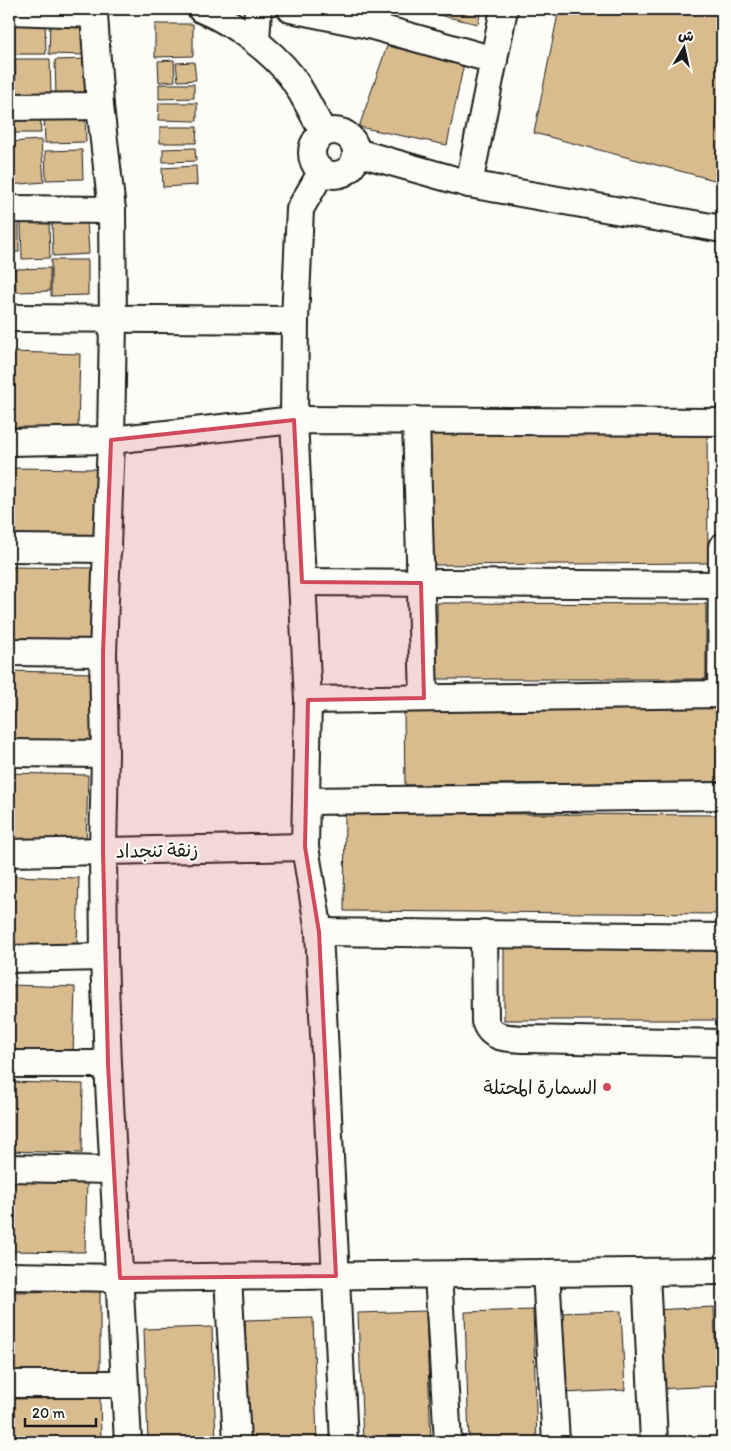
<svg xmlns="http://www.w3.org/2000/svg" width="731" height="1451" font-family="Itim,'Playpen Sans Arabic',sans-serif">
<style>
.building{fill:#d9bc8e;stroke:#1c1c1c}
.lines{fill:none;stroke-linecap:round;stroke-linejoin:round}
.street-casing{stroke:#1c1c1c;stroke-width:30}
.street{stroke:#fdfcf7;stroke-width:26}
.marked{fill:#d1495b;fill-opacity:0.2;stroke:#d1495b;stroke-width:4;stroke-linejoin:round}
.poi-dot{fill:#d1495b;stroke:#fdfcf7;stroke-width:2}
.labels{text-anchor:middle;stroke-width:4.5;stroke-linejoin:round;paint-order:stroke}
.street-label{font-size:19px;fill:#1c1c1c;stroke:#fdfcf7}
.poi-label{font-size:19px;fill:#1c1c1c;stroke:#fdfcf7;text-anchor:end}
</style>
<rect width="100%" height="100%" fill="#fdfcf7"/>
<filter id="ink" filterUnits="userSpaceOnUse"><feTurbulence type="fractalNoise" baseFrequency=".02" numOctaves="2"/><feDisplacementMap in="SourceGraphic" scale="10" xChannelSelector="R" yChannelSelector="G"/><feConvolveMatrix kernelMatrix="1 2 1 2 8 2 1 2 1" color-interpolation-filters="sRGB"/></filter>
<g filter="url(#ink)">
<!-- building -->
<g class="building">
<polygon points="412,9 481,9 478,24"/>
<polygon points="559,9 722,9 722,182 534,133"/>
<polygon points="45,21 46,54 13,54 12,22"/>
<polygon points="50,22 87,22 86,55 49,54"/>
<polygon points="155,24 193,24 193,56 155,57"/>
<polygon points="387,46 464,63 447,145 359,127"/>
<polygon points="15,59 50,59 51,96 16,96"/>
<polygon points="89,59 90,96 56,97 55,60"/>
<polygon points="174,60 175,81 159,82 158,61"/>
<polygon points="194,62 196,80 178,81 176,63"/>
<polygon points="159,84 194,84 194,98 159,99"/>
<polygon points="159,103 197,103 197,121 158,120"/>
<polygon points="40,111 41,133 11,133 11,140 9,140 9,112"/>
<polygon points="85,114 86,142 45,143 44,115"/>
<polygon points="160,127 197,127 196,143 160,143"/>
<polygon points="41,140 44,182 9,185 9,142"/>
<polygon points="195,148 196,161 163,162 163,149"/>
<polygon points="82,150 83,179 46,180 45,151"/>
<polygon points="196,166 197,185 163,187 162,168"/>
<polygon points="87,220 89,254 53,256 52,222"/>
<rect x="9" y="221" width="10" height="31"/>
<polygon points="49,222 50,258 22,259 21,223"/>
<polygon points="9,259 13,259 14,293 9,293"/>
<polygon points="51,260 88,260 88,295 51,296"/>
<polygon points="50,268 50,291 16,292 15,269"/>
<polygon points="9,352 80,354 78,429 9,427"/>
<polygon points="707,431 708,563 429,565 428,433"/>
<polygon points="9,468 102,469 101,539 9,538"/>
<polygon points="9,567 93,568 92,639 9,638"/>
<polygon points="437,603 706,604 706,679 437,679"/>
<polygon points="9,671 93,673 91,742 9,740"/>
<polygon points="722,708 722,782 405,785 404,712"/>
<polygon points="9,773 88,775 86,844 9,842"/>
<polygon points="345,813 722,815 722,914 344,911"/>
<polygon points="9,876 79,878 77,947 9,945"/>
<rect x="504" y="947" width="218" height="73"/>
<polygon points="9,985 75,987 73,1056 9,1054"/>
<polygon points="9,1082 83,1084 82,1153 9,1151"/>
<polygon points="9,1179 87,1180 85,1252 9,1251"/>
<polygon points="100,1291 100,1370 9,1370 9,1292"/>
<polygon points="714,1307 717,1386 656,1389 652,1310"/>
<polygon points="533,1310 537,1442 469,1442 465,1312"/>
<polygon points="426,1311 431,1442 363,1442 358,1313"/>
<polygon points="621,1311 625,1390 564,1393 560,1313"/>
<polygon points="313,1318 317,1442 249,1442 245,1320"/>
<polygon points="212,1327 216,1442 148,1442 144,1329"/>
<polygon points="100,1398 101,1438 9,1439 9,1399"/>
</g>
<g class="lines">
<!-- street casing -->
<g class="street-casing">
<g id="street">
<polyline points="95,9 94,14 100,106 112,210 113,320 111,440 103,653 105,754 103,851 104,957 108,1064 128,1442"/>
<path d="M201 9C231 21 271 50 291 76 303 92 313 115 324 133"/>
<polyline points="291,9 369,25 373,9"/>
<polyline points="9,11 94,14"/>
<polyline points="369,25 494,60"/>
<polyline points="256,41 258,9"/>
<polyline points="9,107 100,106"/>
<circle cx="334" cy="153" r="22"/>
<polyline points="356,152 469,184 722,229"/>
<polyline points="322,171 300,209 295,320 294,420 308,700 305,847 319,932 344,1442"/>
<polyline points="469,184 504,9"/>
<polyline points="9,209 112,210"/>
<polyline points="9,318 295,320"/>
<polyline points="416,420 424,698"/>
<polyline points="9,442 111,440 294,420 722,422"/>
<polyline points="9,548 108,549"/>
<polyline points="302,582 722,585"/>
<polyline points="9,652 103,653"/>
<polyline points="721,694 722,547"/>
<polyline points="308,700 722,694"/>
<polyline points="9,753 105,754"/>
<polyline points="306,801 722,796"/>
<polyline points="9,853 305,847"/>
<polyline points="319,932 722,937"/>
<path d="M484 933 485 1021C491 1040 509 1038 526 1039L722 1043"/>
<polyline points="9,959 104,957"/>
<polyline points="9,1064 108,1064"/>
<polyline points="9,1168 113,1170"/>
<polyline points="646,1272 654,1442"/>
<polyline points="546,1273 556,1442"/>
<polyline points="438,1275 448,1442"/>
<polyline points="9,1276 120,1278 722,1271"/>
<polyline points="228,1277 237,1442"/>
<polyline points="9,1384 124,1384"/>
</g>
</g>
<!-- street -->
<use href="#street" class="street"/>
</g>
</g>
<!-- marked area -->
<path class="marked" d="M294 420 302 582 421 583 424 698 308 700 305 847 319 932 336 1276 120 1278 108 1064 103 851V653L111 440Z"/>
<!-- markers -->
<circle class="poi-dot" cx="607" cy="1087" r="5"/>
<g class="labels">
<!-- street labels -->
<g class="street-label">
<text transform="translate(157 850) rotate(-1)" y="7">زنقة تنجداد</text>
</g>
<!-- poi labels -->
<g class="poi-label">
<text x="597" y="1094">السمارة المحتلة</text>
</g>
</g>
<!-- margin -->
<rect width="731" height="1451" fill="none" stroke="#fdfcf7" stroke-width="30"/>
<rect x="15" y="15" width="701" height="1421" fill="none" stroke="#1c1c1c" stroke-width="2" filter="url(#ink)"/>
<!-- north arrow -->
<g transform="translate(684 48) rotate(9)" stroke="#fdfcf7" stroke-width="4" paint-order="stroke">
<path d="M0-4L9 19L0 12L-9 19Z" fill="#1c1c1c"/>
<text y="-8" font-size="14" font-weight="bold" text-anchor="middle" fill="#1c1c1c">ش</text>
</g>
<!-- scale -->
<path d="M25 1418v8h71v-8" fill="none" stroke="#1c1c1c" stroke-width="2.5"/>
<text x="32" y="1418" font-size="15" fill="#1c1c1c" stroke="#fdfcf7" stroke-width="4" paint-order="stroke">20 m</text>
</svg>
